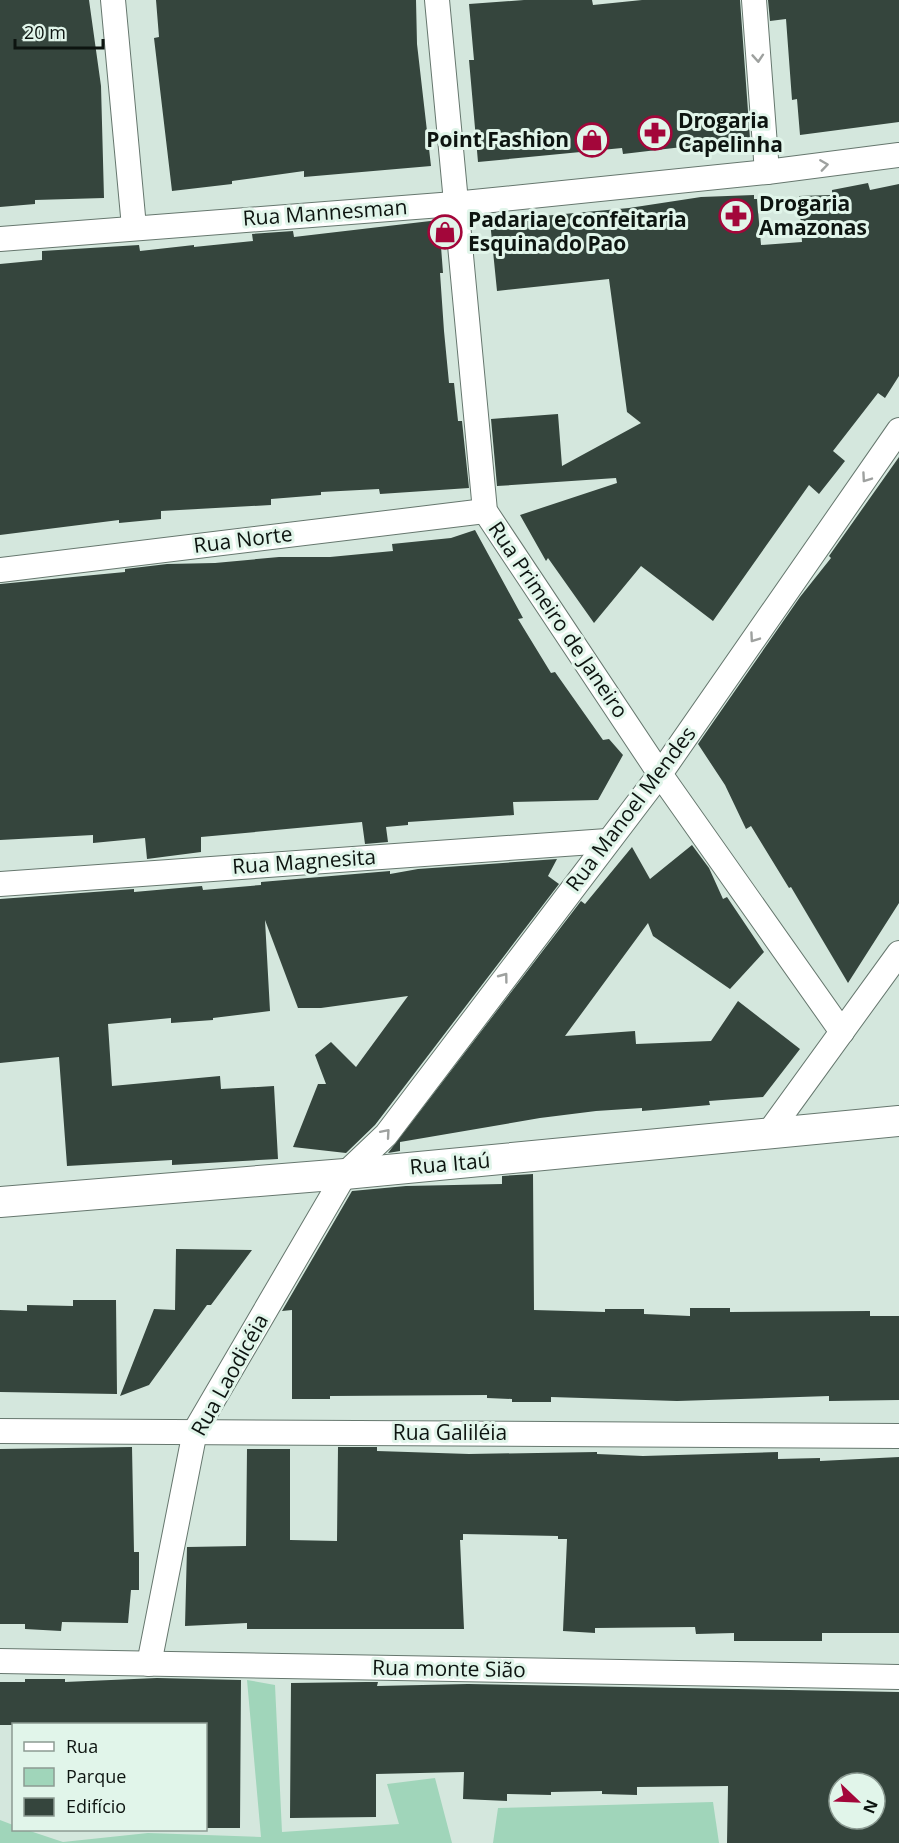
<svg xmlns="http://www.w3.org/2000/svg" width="899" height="1843" font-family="'Open Sans',sans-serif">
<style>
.green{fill:#a0d5ba}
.building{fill:#35453d;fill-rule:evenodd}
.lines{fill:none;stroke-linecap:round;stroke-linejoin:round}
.minor-casing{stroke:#66776e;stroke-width:26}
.tertiary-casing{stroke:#66776e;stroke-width:32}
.minor{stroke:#fff;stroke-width:24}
.tertiary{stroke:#fff;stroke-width:30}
.oneway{stroke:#9ea19f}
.labels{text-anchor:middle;stroke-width:6;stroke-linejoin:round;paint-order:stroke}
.poi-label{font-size:21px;font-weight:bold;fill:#0d1410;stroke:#e1f5ea;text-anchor:start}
.street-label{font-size:21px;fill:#0d1410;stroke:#e1f5ea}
</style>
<rect width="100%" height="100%" fill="#d4e7dd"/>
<!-- green -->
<g class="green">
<polygon points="247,1680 275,1685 282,1832 399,1824 387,1784 435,1778 452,1843 0,1843 0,1820 13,1825 14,1830 27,1830 63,1842 148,1833 261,1837"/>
<polygon points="713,1802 719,1843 493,1843 498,1808"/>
</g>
<!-- building -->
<g class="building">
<polygon points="0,0 89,0 101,86 104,198 35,200 35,204 0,207"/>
<polygon points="156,0 416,0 417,44 431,166 304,177 304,171 232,181 232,184 172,191 154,38 159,37"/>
<polygon points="524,0 592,0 593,5 642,0 740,0 750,139 623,154 622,148 478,162 469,60 474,60 469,4"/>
<polygon points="768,0 899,0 899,122 800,135 797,99 792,100 786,19 770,21"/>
<polygon points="868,183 870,190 899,184 899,376 885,398 878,393 833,451 845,461 819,494 809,485 713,621 641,566 594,623 548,558 546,561 520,515 617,483 616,478 497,486 491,419 558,414 562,466 641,423 627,412 609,279 497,291 490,221 629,208 701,197 754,195 754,199 757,199 761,245 802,242 799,196 832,195 832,190"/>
<polygon points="439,220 443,273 440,273 444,331 449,383 454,383 458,421 462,421 469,488 380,494 379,489 321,492 321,495 271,499 271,505 161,511 161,519 119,523 119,520 0,535 0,264 42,260 42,251 139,245 140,251 194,245 194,247 253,241 252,234 293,231 294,237"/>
<polygon points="899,457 899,903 848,983 791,887 789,888 751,826 746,829 725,785 698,744 800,597 831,558 829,556"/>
<polygon points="475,530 523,618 518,619 551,673 555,672 603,740 609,739 623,755 598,800 513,802 514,815 408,822 408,825 386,827 388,842 365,844 362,822 201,837 201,852 147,859 145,838 93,843 93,835 0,840 0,584 125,572 125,569 167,564 215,563 279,557 330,557 393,551 392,544 451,538"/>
<polygon points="692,845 709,868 723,899 727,897 764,952 730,989 653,936 648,923 565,1036 635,1031 636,1044 711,1041 738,1001 800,1049 763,1097 709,1101 710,1105 642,1111 642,1108 596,1111 540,1118 400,1142 400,1151 388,1153 581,901 585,904 632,847 650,879"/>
<polygon points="557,859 548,876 559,884 375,1125 346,1153 293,1147 318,1084 326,1084 315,1055 331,1042 356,1067 408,996 321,1008 298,1008 265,920 270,1011 213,1018 213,1020 171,1023 171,1018 108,1024 112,1086 220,1076 221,1089 274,1086 278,1159 172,1165 172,1160 67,1166 59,1057 0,1063 0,899 134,889 134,892 202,886 203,890 261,885 261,882 390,871 390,874 418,869"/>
<polygon points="533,1174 534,1310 605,1312 605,1309 644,1309 644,1314 690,1316 690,1308 730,1308 730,1312 870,1311 870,1316 899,1316 899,1400 829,1401 829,1396 677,1401 551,1397 551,1402 512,1402 512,1399 487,1398 487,1395 330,1396 330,1399 292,1399 292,1310 282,1311 352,1191 406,1186 502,1184 502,1176"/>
<polygon points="176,1249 252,1250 211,1305 207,1305 149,1385 120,1396 154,1309 175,1310"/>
<polygon points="73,1300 116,1300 117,1394 0,1392 0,1310 27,1311 27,1305 73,1306"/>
<polygon points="132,1447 134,1552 139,1552 139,1590 131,1590 128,1623 62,1622 61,1631 25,1629 25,1624 0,1624 0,1449"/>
<polygon points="338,1447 377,1447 377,1451 469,1454 597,1452 597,1454 643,1456 778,1452 778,1459 820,1458 820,1461 899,1457 899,1633 822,1633 822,1641 734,1641 734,1633 696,1634 695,1627 595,1628 595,1633 563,1631 567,1539 558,1539 558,1536 463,1534 463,1540 460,1540 464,1629 247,1629 247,1623 185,1626 187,1547 246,1546 247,1449 290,1449 290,1540 337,1541"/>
<polygon points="157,1678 241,1680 240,1828 206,1828 206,1725 0,1725 0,1682 25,1682 25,1679 65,1679 65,1682"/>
<path d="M366 1682H378L377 1686 468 1684 899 1692V1843H727L728 1786 637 1787V1795L602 1794V1791L551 1792V1795L507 1794V1801L463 1799 464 1772 376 1774V1817L290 1818 291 1683ZM839 1783H875V1819H839Z"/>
</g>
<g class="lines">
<!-- minor casing -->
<g class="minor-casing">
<g id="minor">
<polyline points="113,0 134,227"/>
<polyline points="437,0 485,511 660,774 842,1032"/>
<polyline points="754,0 767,172"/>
<polyline points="0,239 454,204 767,172 899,155"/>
<polyline points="0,570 485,511"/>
<polyline points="0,884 607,841"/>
<polyline points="767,1135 899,953"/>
<polyline points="0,1431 899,1436"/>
<polyline points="0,1661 899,1677"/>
<polyline points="149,1664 195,1431 345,1174 386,1135 660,774 899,430"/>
</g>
</g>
<!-- tertiary casing -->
<g class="tertiary-casing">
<polyline id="tertiary" points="0,1202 345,1174 899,1121"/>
</g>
<!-- minor -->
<use href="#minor" class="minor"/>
<!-- tertiary -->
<use href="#tertiary" class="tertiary"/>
</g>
<!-- one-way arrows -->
<defs><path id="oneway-chevron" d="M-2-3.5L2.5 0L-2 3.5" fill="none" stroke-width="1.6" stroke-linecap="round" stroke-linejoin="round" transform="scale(1.5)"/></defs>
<g class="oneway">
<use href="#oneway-chevron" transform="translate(758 58) rotate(86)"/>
<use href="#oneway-chevron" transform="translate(824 165) rotate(-8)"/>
<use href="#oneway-chevron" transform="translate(866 478) rotate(125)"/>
<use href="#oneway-chevron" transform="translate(754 638) rotate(125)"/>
<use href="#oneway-chevron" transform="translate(504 977) rotate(-53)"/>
<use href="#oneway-chevron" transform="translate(386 1133) rotate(-49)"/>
</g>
<!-- icons -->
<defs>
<g id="pharmacy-ring" transform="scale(1.725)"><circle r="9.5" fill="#e1f5ea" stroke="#a3063a" stroke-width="1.5"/><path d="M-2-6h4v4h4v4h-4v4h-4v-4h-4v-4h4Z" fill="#a3063a"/></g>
<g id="shop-ring" transform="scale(1.725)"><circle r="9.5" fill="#e1f5ea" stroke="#a3063a" stroke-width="1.5"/><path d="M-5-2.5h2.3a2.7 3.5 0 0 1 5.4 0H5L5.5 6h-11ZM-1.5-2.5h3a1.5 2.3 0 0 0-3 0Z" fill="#a3063a"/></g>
</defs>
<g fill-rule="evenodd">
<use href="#pharmacy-ring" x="655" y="133"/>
<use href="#shop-ring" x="592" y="140"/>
<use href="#pharmacy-ring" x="736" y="216"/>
<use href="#shop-ring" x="445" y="232"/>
</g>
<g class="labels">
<!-- poi labels -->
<g class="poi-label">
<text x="678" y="128">Drogaria<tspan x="678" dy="24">Capelinha</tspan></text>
<text x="569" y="147" text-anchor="end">Point Fashion</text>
<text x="759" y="211">Drogaria<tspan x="759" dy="24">Amazonas</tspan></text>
<text x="468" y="227">Padaria e confeitaria<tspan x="468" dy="24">Esquina do Pao</tspan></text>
</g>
<!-- street labels -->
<g class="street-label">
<text transform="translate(325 213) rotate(-4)" y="7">Rua Mannesman</text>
<text transform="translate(243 540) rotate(-7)" y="7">Rua Norte</text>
<text transform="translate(558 620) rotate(56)" y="7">Rua Primeiro de Janeiro</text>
<text transform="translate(631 809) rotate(-53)" y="7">Rua Manoel Mendes</text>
<text transform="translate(304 862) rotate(-4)" y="7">Rua Magnesita</text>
<text transform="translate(450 1164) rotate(-5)" y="7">Rua Itaú</text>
<text transform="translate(230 1375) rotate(-61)" y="7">Rua Laodicéia</text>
<text x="450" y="1440">Rua Galiléia</text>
<text transform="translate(449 1669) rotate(1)" y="7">Rua monte Sião</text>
</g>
</g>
<!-- legend -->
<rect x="12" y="1723" width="195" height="108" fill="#e1f5ea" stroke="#8c9b93" stroke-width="1.5"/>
<rect x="24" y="1742" width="30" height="9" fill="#ffffff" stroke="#8c9b93" stroke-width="1.5"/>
<text x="66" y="1753" font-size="18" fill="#0d1410">Rua</text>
<rect x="24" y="1768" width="30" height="18" fill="#a0d5ba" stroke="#8c9b93" stroke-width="1.5"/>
<text x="66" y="1783" font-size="18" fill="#0d1410">Parque</text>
<rect x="24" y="1798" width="30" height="18" fill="#35453d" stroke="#8c9b93" stroke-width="1.5"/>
<text x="66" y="1813" font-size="18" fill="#0d1410">Edifício</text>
<!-- north arrow -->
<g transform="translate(857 1801) rotate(113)"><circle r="28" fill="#e1f5ea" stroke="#8c9b93" stroke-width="1.5"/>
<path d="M0-4.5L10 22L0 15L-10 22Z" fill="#a3063a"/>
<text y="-9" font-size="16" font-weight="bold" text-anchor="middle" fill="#0d1410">N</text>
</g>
<!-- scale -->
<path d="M15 39v9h88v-9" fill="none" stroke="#0d1410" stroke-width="3"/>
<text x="24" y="39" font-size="18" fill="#0d1410" stroke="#e1f5ea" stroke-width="4.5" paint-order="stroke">20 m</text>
</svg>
